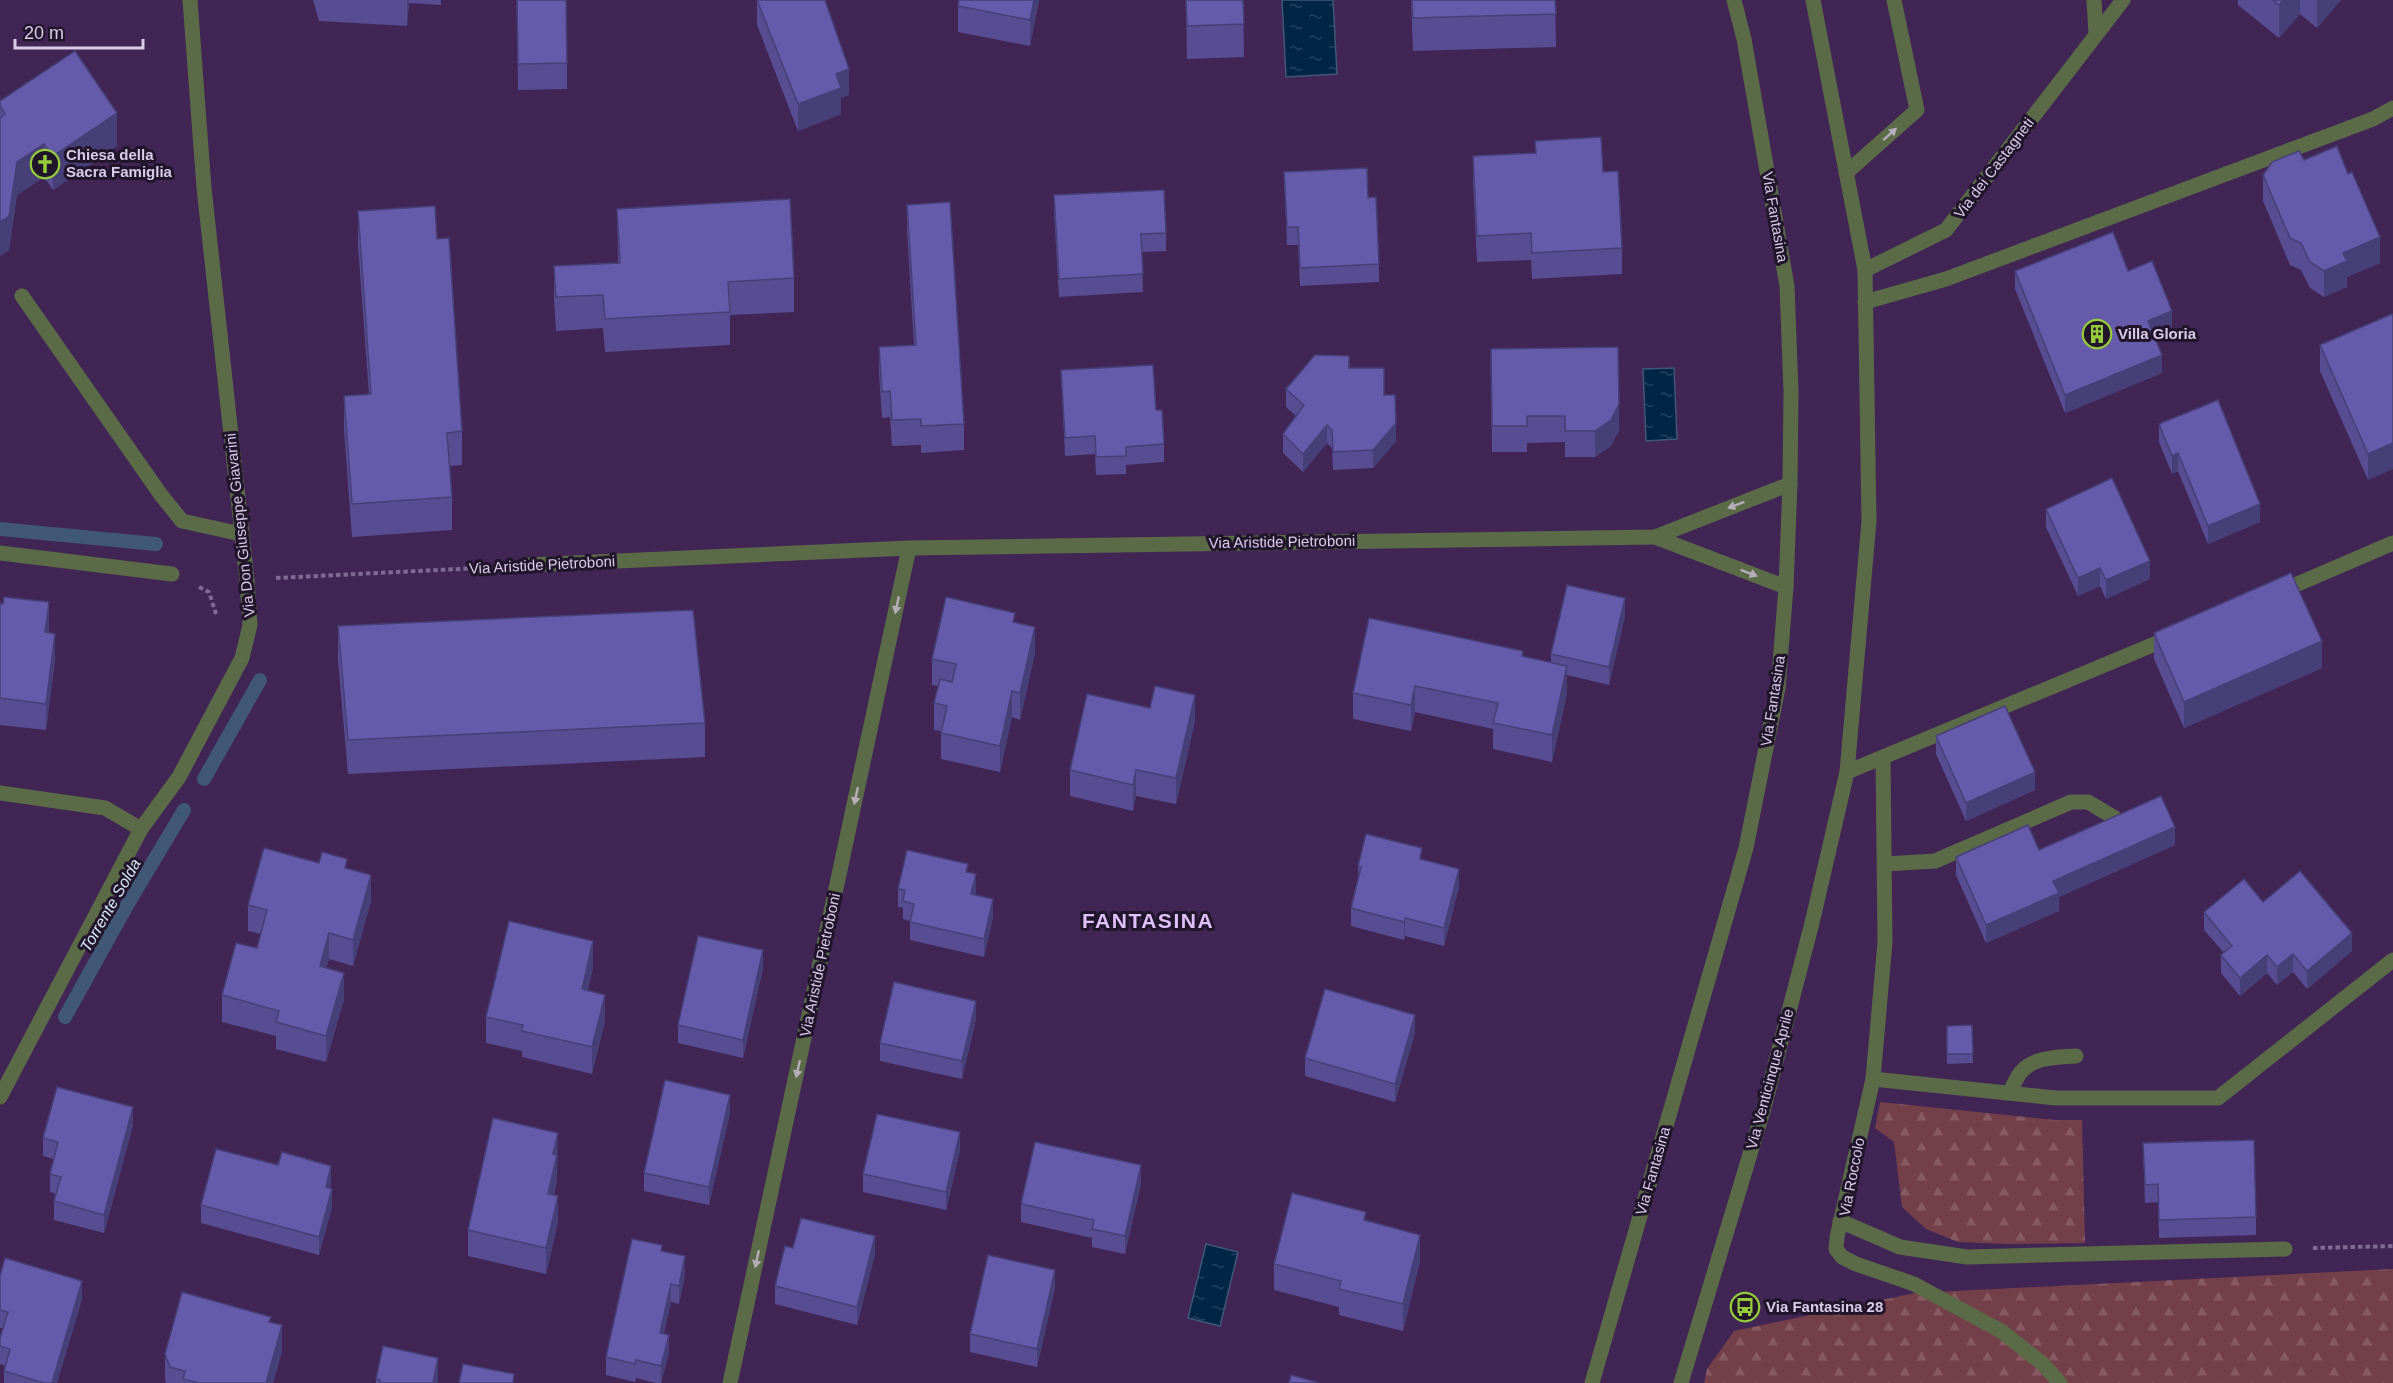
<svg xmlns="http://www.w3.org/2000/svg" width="2393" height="1383" font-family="Arial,sans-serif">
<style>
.forest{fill:url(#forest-firs)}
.water{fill:url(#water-ripples);stroke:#415776;stroke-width:1.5}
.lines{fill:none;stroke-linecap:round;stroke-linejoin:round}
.stream{stroke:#415776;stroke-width:14}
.path{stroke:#806a93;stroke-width:4;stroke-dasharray:4.5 3;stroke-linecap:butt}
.minor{stroke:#5b6b48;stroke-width:15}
.wall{fill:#584d92}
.shaded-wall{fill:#473f77}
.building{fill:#665aaa;stroke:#473f77;stroke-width:1.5}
.oneway{fill:#b4aeb9}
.labels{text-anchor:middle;stroke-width:6;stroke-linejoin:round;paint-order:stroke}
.poi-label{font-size:15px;font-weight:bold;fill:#dacbe9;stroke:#21152b;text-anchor:start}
.street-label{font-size:15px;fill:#dacbe9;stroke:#21152b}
.water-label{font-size:16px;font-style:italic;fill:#d4e6f7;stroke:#21152b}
.district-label{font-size:21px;font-weight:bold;letter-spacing:1.5px;fill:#dec0fb;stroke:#21152b}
</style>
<defs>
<pattern id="forest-firs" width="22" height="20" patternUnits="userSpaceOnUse" patternTransform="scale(1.5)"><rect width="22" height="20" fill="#733f49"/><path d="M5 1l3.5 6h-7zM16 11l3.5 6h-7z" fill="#865963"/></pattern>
<pattern id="water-ripples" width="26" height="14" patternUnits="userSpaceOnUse" patternTransform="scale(1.5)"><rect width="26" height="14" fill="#002545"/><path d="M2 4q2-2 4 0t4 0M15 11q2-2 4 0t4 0" fill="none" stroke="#254360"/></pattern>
</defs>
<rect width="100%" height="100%" fill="#402555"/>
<!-- forest -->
<g class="forest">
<polygon points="1880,1102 2055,1120 2082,1120 2085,1243 2007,1244 1958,1242 1926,1229 1902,1207 1894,1142 1875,1128"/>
<polygon points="2393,1269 2393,1383 1704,1383 1707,1369 1734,1331 1915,1293"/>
</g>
<!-- water -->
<g class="water">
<polygon points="1282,0 1333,0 1337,74 1286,77"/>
<polygon points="1674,368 1677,439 1646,441 1643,369"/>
<polygon points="1206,1244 1238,1252 1220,1326 1188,1318"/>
</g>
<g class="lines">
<!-- stream -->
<g class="stream">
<polyline points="0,529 156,544"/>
<polyline points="204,779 260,680"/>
<polyline points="65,1017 126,907 184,810"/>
</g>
<!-- path -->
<g class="path">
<polyline points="276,578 499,567"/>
<polyline points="199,587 209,592 217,617"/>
<polyline points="2313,1248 2393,1246"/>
</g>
<!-- minor -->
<g class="minor">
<polyline points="2094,0 2096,34"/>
<polyline points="1846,173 1917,110 1894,0"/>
<polyline points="1865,270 1946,230 2123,0"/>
<polyline points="22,296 161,495 182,521 241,534"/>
<polyline points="1865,302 1946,279 2373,119 2393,108"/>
<polyline points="1655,537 1786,587"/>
<polyline points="0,553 172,574"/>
<polyline points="527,565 909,548 1655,537 1790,484"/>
<polyline points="2279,592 2393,543"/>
<polyline points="1883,758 1885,942 1873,1079 1837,1237 1836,1249 1842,1257 1856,1264 1914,1284 2001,1331 2043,1364 2060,1383"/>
<polyline points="1847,772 2174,636"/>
<polyline points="0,793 105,808 141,829"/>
<polyline points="1885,864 1935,861 2071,802 2088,802 2115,818"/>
<polyline points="1873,1079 2056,1098 2218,1098 2393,960"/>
<path d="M2009 1093C2013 1087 2016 1078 2021 1072 2033 1057 2059 1057 2076 1056"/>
<polyline points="0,1097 141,829 179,777 242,658 250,625 247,580 204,188 190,0"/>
<polyline points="1840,1221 1900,1247 1967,1257 2285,1249"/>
<polyline points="730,1383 909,548"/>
<polyline points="1592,1383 1746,848 1778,688 1786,587 1790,484 1791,391 1787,286 1744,39 1734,0"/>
<polyline points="1681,1383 1763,1111 1812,923 1847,772 1869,521 1865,270 1813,0"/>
</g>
</g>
<!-- wall -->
<g class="wall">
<polygon points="313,0 441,0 441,5 409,3 407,26 319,21"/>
<polygon points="517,0 567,63 567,89 518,90"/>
<polygon points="757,0 849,95 841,98 841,114 798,131 757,25"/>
<polygon points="1039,0 1030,46 958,32 958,6"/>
<polygon points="1186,0 1243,0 1244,57 1187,59"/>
<polygon points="1411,0 1555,0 1556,47 1413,51"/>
<polygon points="2238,0 2341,0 2317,28 2300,14 2279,38 2238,5"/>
<polygon points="0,101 117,146 53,190 44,177 17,195 9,250 0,256"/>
<polygon points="1535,141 1603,172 1622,248 1622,274 1532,279 1531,260 1477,262 1473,182 1473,156 1535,153"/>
<polygon points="2304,160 2380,263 2347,277 2347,287 2324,297 2310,288 2301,270 2290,265 2263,201 2263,175"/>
<polygon points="1284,172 1368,198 1379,264 1379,282 1300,286 1298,245 1287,245"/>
<polygon points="1054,195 1166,233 1166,251 1142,252 1143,292 1059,297 1054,213"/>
<polygon points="907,205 964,424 964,450 921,453 921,445 892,446 890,417 882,418 879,373 879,347 914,345 907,231"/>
<polygon points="617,209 794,278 794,312 730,315 730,345 605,352 603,328 556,331 554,299 554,266 618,263"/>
<polygon points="358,211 437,239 462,431 462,465 450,466 452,497 452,530 352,537 344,429 344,396 369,394 358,245"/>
<polygon points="2015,271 2128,271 2172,329 2154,337 2162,373 2065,413 2015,289"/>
<polygon points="2392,314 2368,480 2320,371 2320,345"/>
<polygon points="1491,349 1619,430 1611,446 1595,457 1565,457 1565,442 1527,443 1527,452 1492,452"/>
<polygon points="1349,368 1384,395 1396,441 1373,468 1333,470 1332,448 1327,443 1303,472 1283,453 1283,434 1296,416 1286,407 1286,389"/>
<polygon points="1061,370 1156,410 1164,444 1164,462 1126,465 1126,474 1096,475 1095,454 1065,456"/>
<polygon points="2159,424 2260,522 2208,544 2178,471 2172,474 2159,442"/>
<polygon points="2046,509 2150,579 2106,599 2100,586 2078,596 2046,527"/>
<polygon points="0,603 49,628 48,633 55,660 46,730 0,725"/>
<polygon points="1625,616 1609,685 1567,675 1567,693 1552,762 1493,749 1493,729 1415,712 1411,731 1353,719 1353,693 1523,657 1551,663 1551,654"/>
<polygon points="1015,622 1035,653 1020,720 1012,717 1000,772 941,759 941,731 934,730 934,703 938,686 932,685 932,659"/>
<polygon points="338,626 705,723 705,757 348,774 338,660"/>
<polygon points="2154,633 2322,668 2184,728 2154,659"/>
<polygon points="1195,721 1176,804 1136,796 1133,811 1070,796 1070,770"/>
<polygon points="1936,736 2035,790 1966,821 1936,754"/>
<polygon points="2175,845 2059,897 2059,911 1986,943 1956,875 1956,857 2039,850"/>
<polygon points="1422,860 1459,887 1444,946 1405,936 1404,940 1351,926 1351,908 1358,879 1358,866"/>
<polygon points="319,863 347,869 371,901 353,966 329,959 326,968 344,999 326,1062 276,1049 276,1036 222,1022 222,995 257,948 261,934 248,931 248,905"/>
<polygon points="898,889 976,892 975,895 993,917 984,957 910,940 910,921 903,919 903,908 898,907"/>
<polygon points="2263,902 2352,951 2307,989 2293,972 2277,985 2267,973 2240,996 2221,973 2221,955 2224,953 2204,930 2204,912"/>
<polygon points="593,967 588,990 605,1021 592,1074 522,1057 522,1051 486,1043 486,1017"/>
<polygon points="763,968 743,1058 678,1043 678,1025"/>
<polygon points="976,1019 962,1079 880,1061 880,1043"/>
<polygon points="1972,1025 1973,1063 1947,1064 1947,1026"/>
<polygon points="1415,1033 1395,1102 1305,1076 1305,1058"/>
<polygon points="730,1113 709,1205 644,1191 644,1173"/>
<polygon points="133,1125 104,1233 54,1220 54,1201 56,1194 50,1192 50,1174 54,1159 43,1156 43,1138"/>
<polygon points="2143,1143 2256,1217 2256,1235 2159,1238 2158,1202 2145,1203"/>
<polygon points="960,1150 946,1210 863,1192 863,1174"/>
<polygon points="558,1159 557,1163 557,1181 554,1195 558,1222 546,1274 468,1256 468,1230"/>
<polygon points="1141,1183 1125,1254 1092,1247 1092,1238 1021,1222 1021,1204"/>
<polygon points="331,1184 330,1188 332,1207 319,1255 201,1223 201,1205"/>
<polygon points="1366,1221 1420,1261 1403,1331 1339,1315 1339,1307 1274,1290 1274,1264"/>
<polygon points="793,1248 875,1254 857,1325 775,1304 775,1286"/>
<polygon points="662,1252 685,1274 679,1304 671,1302 664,1333 669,1353 661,1383 656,1383 636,1378 635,1382 606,1375 606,1357"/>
<polygon points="0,1276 82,1299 57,1383 4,1383 4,1371 5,1366 0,1364 0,1338 3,1328 0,1328"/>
<polygon points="1055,1288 1037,1367 970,1352 970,1334"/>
<polygon points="271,1323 282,1351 273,1383 166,1383 165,1380 165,1354"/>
<polygon points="376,1379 438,1383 376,1383"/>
</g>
<!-- shaded-wall -->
<g class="shaded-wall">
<polygon points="407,0 409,0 407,26"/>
<polygon points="1034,0 1039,0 1030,46 1030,20"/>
<polygon points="2283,0 2300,0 2300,14 2279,38 2279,5"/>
<polygon points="2317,0 2341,0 2317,28"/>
<polygon points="849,69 849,95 841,98 841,114 798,131 798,104 836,74"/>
<polygon points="117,113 117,146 53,190 53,156"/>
<polygon points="44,144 44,177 17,195 9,250 0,256 0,222 17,162"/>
<polygon points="2380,237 2380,263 2347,277 2347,287 2324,297 2324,271 2343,253"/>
<polygon points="2172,311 2172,329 2148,339 2148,321"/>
<polygon points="2162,355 2162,373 2065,413 2065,395"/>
<polygon points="1619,404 1619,430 1611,446 1595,457 1595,431"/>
<polygon points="1396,423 1396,441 1373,468 1373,450"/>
<polygon points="1327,425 1327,443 1303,472 1303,454"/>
<polygon points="2393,443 2393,469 2368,480 2368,454"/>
<polygon points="2178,453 2178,471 2172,474 2172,456"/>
<polygon points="2260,504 2260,522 2208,544 2208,526"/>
<polygon points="2150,561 2150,579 2106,599 2106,580"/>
<polygon points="2100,568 2100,586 2078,596 2078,578"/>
<polygon points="1625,598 1625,616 1609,685 1609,667"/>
<polygon points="49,602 49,628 45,658 45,632"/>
<polygon points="1035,627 1035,653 1020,720 1020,693"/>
<polygon points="55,634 55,660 46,730 46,704"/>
<polygon points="2322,641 2322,668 2184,728 2184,702"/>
<polygon points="1567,666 1567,693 1552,762 1552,735"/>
<polygon points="1415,686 1415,712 1411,731 1411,705"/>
<polygon points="1012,691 1012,717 1000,772 1000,746"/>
<polygon points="1195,695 1195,721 1176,804 1176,778"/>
<polygon points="1136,770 1136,796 1133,811 1133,785"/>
<polygon points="2035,772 2035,790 1966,821 1966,803"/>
<polygon points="2175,827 2175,845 2059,897 2059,911 1986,943 1986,925 2053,881"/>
<polygon points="1459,869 1459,887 1444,946 1444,928"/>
<polygon points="976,874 976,892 971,912 971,894"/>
<polygon points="371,875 371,901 353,966 353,940"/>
<polygon points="993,899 993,917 984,957 984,939"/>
<polygon points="1405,918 1405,936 1404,940 1404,922"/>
<polygon points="329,933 329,959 320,992 320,966"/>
<polygon points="2352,933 2352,951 2307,989 2307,971"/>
<polygon points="593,941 593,967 582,1015 582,989"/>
<polygon points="763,950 763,968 743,1058 743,1040"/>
<polygon points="2293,954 2293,972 2277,985 2277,967"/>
<polygon points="2267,955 2267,973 2240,996 2240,978"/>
<polygon points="344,973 344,999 326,1062 326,1036"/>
<polygon points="605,995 605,1021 592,1074 592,1047"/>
<polygon points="976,1001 976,1019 962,1079 962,1061"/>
<polygon points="1415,1015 1415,1033 1395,1102 1395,1084"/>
<polygon points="730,1095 730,1113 709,1205 709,1187"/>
<polygon points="133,1107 133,1125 104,1233 104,1215"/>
<polygon points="960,1132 960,1150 946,1210 946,1192"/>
<polygon points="558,1133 557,1181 548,1220 548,1194 553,1154"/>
<polygon points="1141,1165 1141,1183 1125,1254 1125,1236"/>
<polygon points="331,1166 331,1184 326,1205 326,1187"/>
<polygon points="332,1189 332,1207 319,1255 319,1237"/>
<polygon points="558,1196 558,1222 546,1274 546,1248"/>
<polygon points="1420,1235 1420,1261 1403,1331 1403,1304"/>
<polygon points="875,1236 875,1254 857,1325 857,1307"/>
<polygon points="685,1256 685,1274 679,1304 679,1286"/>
<polygon points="1055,1270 1055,1288 1037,1367 1037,1349"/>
<polygon points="82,1281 82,1299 57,1383 52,1383"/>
<polygon points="671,1284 671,1302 660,1351 660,1333"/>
<polygon points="282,1325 282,1351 273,1383 266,1383"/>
<polygon points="669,1335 669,1353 661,1383 661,1366"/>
<polygon points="438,1358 438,1383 433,1383"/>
</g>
<!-- building -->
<g class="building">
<polygon points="517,0 566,0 567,63 518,64"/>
<polygon points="757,0 825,0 849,69 836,74 841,88 798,104"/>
<polygon points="959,0 1034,0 1030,20 958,6"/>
<polygon points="1186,0 1243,0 1244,24 1187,26"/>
<polygon points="1412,0 1555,0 1556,14 1413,18"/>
<polygon points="2273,0 2283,0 2279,5"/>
<polygon points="75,51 117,113 53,156 44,144 17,162 9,216 0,222 0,118 5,114 0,106 0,101"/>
<polygon points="1601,137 1603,172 1618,171 1622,248 1532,253 1531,233 1477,236 1473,156 1536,153 1535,141"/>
<polygon points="2337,146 2348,174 2352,172 2380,237 2343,253 2347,261 2324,271 2310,262 2301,243 2290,238 2263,175 2272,162 2299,151 2304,160"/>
<polygon points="1367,168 1368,198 1376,197 1379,264 1300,268 1298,227 1287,227 1284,172"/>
<polygon points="1164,190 1166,233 1141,234 1143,274 1059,279 1054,195"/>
<polygon points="790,199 794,278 728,282 730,312 605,319 603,295 556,297 554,266 620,263 617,209"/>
<polygon points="950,202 964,424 921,426 921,419 892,420 890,391 882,392 879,347 916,345 907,205"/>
<polygon points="435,206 437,239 449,238 462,431 447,433 452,497 352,504 344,396 371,394 358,211"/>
<polygon points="2113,232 2128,271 2152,261 2172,311 2148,321 2162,355 2065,395 2015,271"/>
<polygon points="2392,314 2393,317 2393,443 2368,454 2320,345"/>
<polygon points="1618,347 1619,404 1611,420 1595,431 1565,431 1565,416 1527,416 1527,426 1492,426 1491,349"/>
<polygon points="1315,355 1349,356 1349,368 1384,368 1384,395 1395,395 1396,423 1373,450 1333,452 1332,430 1327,425 1303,454 1283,434 1304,405 1286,389"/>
<polygon points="1153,365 1156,410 1162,410 1164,444 1126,447 1126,456 1096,457 1095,436 1065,438 1061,370"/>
<polygon points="2218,400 2260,504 2208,526 2178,453 2172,456 2159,424"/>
<polygon points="2112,478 2150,561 2106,580 2100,568 2078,578 2046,509"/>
<polygon points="2291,573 2322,641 2184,702 2154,633"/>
<polygon points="1567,585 1625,598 1609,667 1551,654"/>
<polygon points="4,597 49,602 45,632 55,634 46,704 0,698 0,603 3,604"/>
<polygon points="946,597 1015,613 1013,622 1035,627 1020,693 1012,691 1000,746 941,733 947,706 934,703 940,679 952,682 956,664 932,659"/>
<polygon points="693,610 705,723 348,740 338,626"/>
<polygon points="1369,618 1523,651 1522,656 1567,666 1552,735 1493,723 1498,703 1415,686 1411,705 1353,693"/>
<polygon points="1155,686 1195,695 1176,778 1136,770 1133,785 1070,770 1087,694 1150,708"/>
<polygon points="2005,706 2035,772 1966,803 1936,736"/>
<polygon points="2161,796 2175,827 2053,881 2059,893 1986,925 1956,857 2028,825 2039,850"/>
<polygon points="1366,834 1422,848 1420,859 1459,869 1444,928 1405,918 1404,922 1351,908 1361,867 1358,866"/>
<polygon points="264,848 319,863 322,852 347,859 345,868 371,875 353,940 329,933 320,966 344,973 326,1036 276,1022 279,1011 222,995 236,943 257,948 267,910 248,905"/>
<polygon points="907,850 968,864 966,872 976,874 971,894 993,899 984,939 910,922 914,904 903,901 905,890 898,889"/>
<polygon points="2300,871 2352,933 2307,971 2293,954 2277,967 2267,955 2240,978 2221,955 2232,946 2204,912 2244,879 2263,902"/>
<polygon points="509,921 593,941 582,989 605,995 592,1047 522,1031 523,1025 486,1017"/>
<polygon points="698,936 763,950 743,1040 678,1025"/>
<polygon points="894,982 976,1001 962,1061 880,1043"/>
<polygon points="1325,989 1415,1015 1395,1084 1305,1058"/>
<polygon points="1972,1025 1973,1054 1947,1054 1947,1026"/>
<polygon points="665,1080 730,1095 709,1187 644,1173"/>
<polygon points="57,1087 133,1107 104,1215 54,1201 61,1177 50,1174 58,1142 43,1138"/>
<polygon points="877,1114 960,1132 946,1192 863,1174"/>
<polygon points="493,1118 558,1133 553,1154 557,1155 548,1194 558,1196 546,1248 468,1230"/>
<polygon points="2254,1140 2256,1217 2159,1220 2158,1184 2145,1185 2143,1143"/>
<polygon points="1035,1142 1141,1165 1125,1236 1092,1229 1094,1220 1021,1204"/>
<polygon points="216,1149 278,1165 282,1152 331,1166 326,1187 332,1189 319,1237 201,1205"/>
<polygon points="1292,1193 1366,1212 1364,1220 1420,1235 1403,1304 1339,1289 1341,1281 1274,1264"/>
<polygon points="801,1218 875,1236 857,1307 775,1286 785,1246 793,1248"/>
<polygon points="632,1239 662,1245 661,1251 685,1256 679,1286 671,1284 660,1333 669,1335 661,1366 636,1360 635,1364 606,1357"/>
<polygon points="988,1255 1055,1270 1037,1349 970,1334"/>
<polygon points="5,1258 82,1281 52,1383 44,1383 4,1371 10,1349 0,1346 0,1338 8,1312 0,1310 0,1276"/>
<polygon points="182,1292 271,1317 269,1322 282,1325 266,1383 199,1383 183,1379 185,1371 170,1367 165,1354"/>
<polygon points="383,1346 438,1358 433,1383 380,1383 380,1380 376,1379"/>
<polygon points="463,1364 514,1374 513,1383 459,1383"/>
<polygon points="1291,1375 1319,1383 1289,1383"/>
</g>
<!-- one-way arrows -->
<defs><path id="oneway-solid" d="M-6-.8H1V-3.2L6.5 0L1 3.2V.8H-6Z" transform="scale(1.5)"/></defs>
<g class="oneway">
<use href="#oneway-solid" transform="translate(1890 134) rotate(-42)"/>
<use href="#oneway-solid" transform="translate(1736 505) rotate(159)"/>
<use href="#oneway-solid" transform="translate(1749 573) rotate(21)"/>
<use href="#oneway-solid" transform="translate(897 605) rotate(102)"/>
<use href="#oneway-solid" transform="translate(856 796) rotate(102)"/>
<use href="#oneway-solid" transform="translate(798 1069) rotate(102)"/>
<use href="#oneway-solid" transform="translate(757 1259) rotate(102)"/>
</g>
<!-- icons -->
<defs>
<g id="church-ring" transform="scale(1.5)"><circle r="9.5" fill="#21152b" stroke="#96cc3a" stroke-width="1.5"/><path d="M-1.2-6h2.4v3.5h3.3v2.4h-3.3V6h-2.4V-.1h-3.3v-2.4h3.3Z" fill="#96cc3a"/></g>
<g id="building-ring" transform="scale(1.5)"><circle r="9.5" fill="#21152b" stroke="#96cc3a" stroke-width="1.5"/><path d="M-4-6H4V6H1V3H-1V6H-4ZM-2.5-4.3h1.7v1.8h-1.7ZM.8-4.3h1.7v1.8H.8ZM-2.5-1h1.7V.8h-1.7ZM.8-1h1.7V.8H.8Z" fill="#96cc3a"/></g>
<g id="bus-ring" transform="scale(1.5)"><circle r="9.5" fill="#21152b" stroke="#96cc3a" stroke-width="1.5"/><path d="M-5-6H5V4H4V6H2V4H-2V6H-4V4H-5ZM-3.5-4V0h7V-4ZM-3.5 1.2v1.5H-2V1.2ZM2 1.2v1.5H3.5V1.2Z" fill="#96cc3a"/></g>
</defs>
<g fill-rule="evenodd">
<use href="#church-ring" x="45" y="164"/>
<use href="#building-ring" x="2097" y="334"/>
<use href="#bus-ring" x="1745" y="1307"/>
</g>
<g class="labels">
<!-- poi labels -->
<g class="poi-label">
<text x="66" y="160">Chiesa della<tspan x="66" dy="17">Sacra Famiglia</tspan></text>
<text x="2118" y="339">Villa Gloria</text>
<text x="1766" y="1312">Via Fantasina 28</text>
</g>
<!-- street labels -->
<g class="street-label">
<text transform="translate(1994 168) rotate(-53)" y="5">Via dei Castagneti</text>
<text transform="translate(1775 217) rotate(80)" y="5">Via Fantasina</text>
<text transform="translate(240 525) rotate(-96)" y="5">Via Don Giuseppe Giavarini</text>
<text transform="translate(1282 542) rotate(-1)" y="5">Via Aristide Pietroboni</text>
<text transform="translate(542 565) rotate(-3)" y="5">Via Aristide Pietroboni</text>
<text transform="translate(1773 701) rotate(-81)" y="5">Via Fantasina</text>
<text transform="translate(820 965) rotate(-78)" y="5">Via Aristide Pietroboni</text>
<text transform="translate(1770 1079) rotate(-75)" y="5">Via Venticinque Aprile</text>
<text transform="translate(1653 1171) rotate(-74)" y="5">Via Fantasina</text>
<text transform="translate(1852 1177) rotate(-79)" y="5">Via Roccolo</text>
</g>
<!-- water labels -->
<g class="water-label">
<text transform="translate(110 905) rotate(-60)" y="6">Torrente Solda</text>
</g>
<!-- district labels -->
<g class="district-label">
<text x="1148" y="928">FANTASINA</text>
</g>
</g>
<!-- scale -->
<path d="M15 39v9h128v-9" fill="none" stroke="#dacbe9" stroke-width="3"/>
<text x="24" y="39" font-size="18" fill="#dacbe9" stroke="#21152b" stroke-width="4.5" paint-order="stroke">20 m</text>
</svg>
